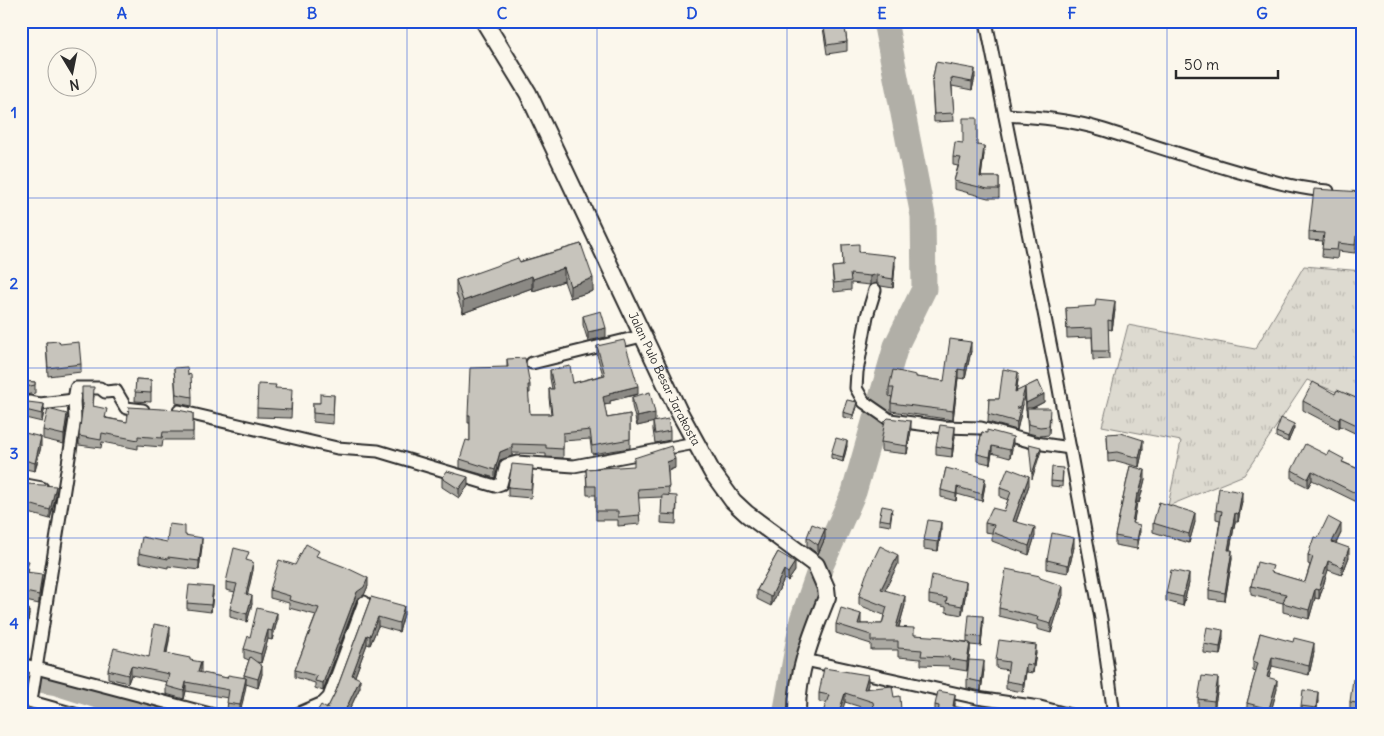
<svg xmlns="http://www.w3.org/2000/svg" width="1384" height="736" font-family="Delius,sans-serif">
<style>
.grass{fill:url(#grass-tufts);stroke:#84827e}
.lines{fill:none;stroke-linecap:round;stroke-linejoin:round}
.river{stroke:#b1afa7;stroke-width:25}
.street-casing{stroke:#2b2b2b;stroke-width:15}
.secondary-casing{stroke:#2b2b2b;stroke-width:20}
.street{stroke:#fbf7ec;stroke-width:11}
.secondary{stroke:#fbf7ec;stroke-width:16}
.wall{fill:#aba9a2;stroke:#2b2b2b}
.shaded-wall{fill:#8b8984;stroke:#2b2b2b}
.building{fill:#c7c4bc;stroke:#2b2b2b}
.grid{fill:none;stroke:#1d4ed8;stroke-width:1;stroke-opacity:0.55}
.labels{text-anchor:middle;stroke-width:4;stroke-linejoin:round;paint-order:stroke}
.street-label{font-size:12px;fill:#2b2b2b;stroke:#fbf7ec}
.neatline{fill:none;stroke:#1d4ed8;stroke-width:2}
.grid-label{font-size:16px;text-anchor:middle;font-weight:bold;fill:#1d4ed8}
</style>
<defs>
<pattern id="grass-tufts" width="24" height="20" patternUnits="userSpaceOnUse" patternTransform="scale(1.25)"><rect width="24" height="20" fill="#dddad0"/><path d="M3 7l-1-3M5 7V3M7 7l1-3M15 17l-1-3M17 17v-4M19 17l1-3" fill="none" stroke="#bebbb3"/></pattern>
</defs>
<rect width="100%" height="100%" fill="#fbf7ec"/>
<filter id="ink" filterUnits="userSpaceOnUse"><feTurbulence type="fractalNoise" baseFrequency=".02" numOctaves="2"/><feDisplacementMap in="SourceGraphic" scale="10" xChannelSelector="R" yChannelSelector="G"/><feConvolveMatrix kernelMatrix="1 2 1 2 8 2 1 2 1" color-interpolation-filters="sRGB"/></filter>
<g filter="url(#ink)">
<!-- grass -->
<polygon class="grass" points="1304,266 1363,271 1363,403 1307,380 1244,475 1168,506 1181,441 1102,426 1128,325 1255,349"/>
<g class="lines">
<!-- river -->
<g class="river">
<polyline points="21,677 57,683 157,715"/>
<polyline points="785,715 802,620 821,566 854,492 896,346 924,289 923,216 885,21"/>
</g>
<!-- street casing -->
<g class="street-casing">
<g id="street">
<polyline points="986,21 1057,378 1101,619 1114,715"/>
<path d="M1005 115C1038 117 1072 120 1104 130 1149 144 1193 159 1239 172 1269 180 1297 189 1328 191"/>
<polyline points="875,290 867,316 857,372 856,388 864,402 890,420 943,427 981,428 1036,443 1070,448"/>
<polyline points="532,363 642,336"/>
<polyline points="29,402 40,404 74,400"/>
<polyline points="179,411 337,448 378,451 495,486 501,484 506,465 517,462 574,466 695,443"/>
<polyline points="21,484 42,488"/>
<polyline points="805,660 977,698 1040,707 1070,715"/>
<polyline points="21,664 214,715"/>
<polyline points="21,699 78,715"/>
<polyline points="31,701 75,419 74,400 76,388 100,388 105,392 116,391 126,408 143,410"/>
<polyline points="295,715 323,703 329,697 364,602"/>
</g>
</g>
<!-- secondary casing -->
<g class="secondary-casing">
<g id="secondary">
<path id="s1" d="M484 21 528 93 678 410 712 472 733 501 747 514 816 565 826 588 827 597C812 634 796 674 797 715"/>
</g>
</g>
<!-- street -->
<use href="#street" class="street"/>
<!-- secondary -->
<use href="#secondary" class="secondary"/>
</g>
<!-- wall -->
<g class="wall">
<polygon points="822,21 844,21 847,42 847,51 827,54"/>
<polygon points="936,62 975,77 972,90 952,86 954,121 934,122 932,82"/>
<polygon points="977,145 984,154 981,177 999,177 999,198 988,198 954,189 954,181 958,166 953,165 953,157"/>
<polygon points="1363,192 1363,245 1356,244 1355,253 1338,251 1337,259 1322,257 1323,241 1309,240 1309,232"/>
<polygon points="581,244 593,291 570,298 564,281 533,291 532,288 463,313 456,293 456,280"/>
<polygon points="842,245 895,265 893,288 881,286 877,283 870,285 851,283 851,290 834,292 832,267 843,266"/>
<polygon points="1066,308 1115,310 1112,330 1108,329 1109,359 1093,360 1092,337 1067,338"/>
<polygon points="583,316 606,337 588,341 583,325"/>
<polygon points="46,342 60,344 81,364 81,372 48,376"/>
<polygon points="597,346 638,394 610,401 610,404 604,405 607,418 630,414 630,448 592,454 590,439 563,441 563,458 546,457 546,454 512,453 512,456 500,460 495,478 460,468 460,459 470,441 470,423 468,423 468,415 507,367 507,359 530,385 530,393 528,393 530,414 551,414 549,398 549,389 552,389 550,378 550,370 573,383 603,375 597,355"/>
<polygon points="971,351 965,379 958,378 953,420 891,411 891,403 892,397 889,396 889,388 916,377 944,381"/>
<polygon points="174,368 192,397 192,406 176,403"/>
<polygon points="136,379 151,380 151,402 135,401"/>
<polygon points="1018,380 1016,392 1038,381 1044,402 1033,408 1050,417 1049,435 1040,436 1028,433 1025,396 1017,430 988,422 989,399 999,399"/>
<polygon points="21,381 35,382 35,393 21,396"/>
<polygon points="275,388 292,398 291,418 257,417 257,408"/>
<polygon points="1335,394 1356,398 1363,397 1363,432 1361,436 1340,426 1339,429 1303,410 1303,401"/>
<polygon points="334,395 333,424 313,422 313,403 320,403"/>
<polygon points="94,396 93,406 107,418 127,422 193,413 193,440 163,440 162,447 138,445 138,449 102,442 101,448 79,445 79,436"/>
<polygon points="21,397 28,402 44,411 42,422 21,417"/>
<polygon points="632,397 655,421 670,431 670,440 655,443 653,430 653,422 637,426 632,406"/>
<polygon points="857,407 853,419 843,417 843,412"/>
<polygon points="67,423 64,444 43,439 43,430"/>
<polygon points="1294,428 1288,442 1276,437 1276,432"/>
<polygon points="911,430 907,454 881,451 881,442"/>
<polygon points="21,432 41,446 35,471 21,468"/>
<polygon points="982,432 1013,444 1010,458 992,453 990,464 977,461 977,454"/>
<polygon points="1107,434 1143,449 1139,467 1117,461 1108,462"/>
<polygon points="955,436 952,457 936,455 936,446"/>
<polygon points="847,446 843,462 831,458 831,454"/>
<polygon points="1327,455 1363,471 1363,505 1312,480 1308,487 1292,479 1292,470"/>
<polygon points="1130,466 1145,479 1139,503 1137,502 1133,524 1140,534 1137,549 1115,545 1115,536"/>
<polygon points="675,468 668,471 669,495 677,504 676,524 661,523 662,497 638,498 640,524 618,526 618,520 596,520 596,495 587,495 586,469"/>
<polygon points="946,468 985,485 982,501 957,494 956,501 941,497 941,490"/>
<polygon points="1063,472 1062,487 1051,486 1051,481"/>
<polygon points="533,475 531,498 508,496 508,487"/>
<polygon points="442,478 468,486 459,498 442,487"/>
<polygon points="1029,485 1016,522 1035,536 1029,555 992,541 992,533 985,532 985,523 1004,511 1008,500 1000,497 1000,488"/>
<polygon points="56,495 50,519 22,511 22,502"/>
<polygon points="1242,501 1238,522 1235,522 1230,550 1232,559 1225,601 1209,599 1209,590 1220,520 1216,519 1216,510"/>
<polygon points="892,512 890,526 879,524 879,519"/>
<polygon points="1195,522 1189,543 1153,532 1153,523"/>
<polygon points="941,531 938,551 924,549 924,540"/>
<polygon points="1341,533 1336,544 1349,557 1342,575 1328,570 1319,599 1315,598 1309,619 1283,612 1283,603 1251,595 1251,586 1273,573 1305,582 1310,565 1308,564 1308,555 1318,538"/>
<polygon points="185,535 202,546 199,570 168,566 168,568 139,562 139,553"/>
<polygon points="807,537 825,538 818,554 807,546"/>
<polygon points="1074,547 1068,573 1047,569 1047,560"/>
<polygon points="778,552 795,571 788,581 784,579 771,606 757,599 757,590"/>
<polygon points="319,557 368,586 364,595 357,599 323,691 315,688 315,683 295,677 295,670 316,615 289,608 289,603 270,598 270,590 295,565"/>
<polygon points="21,559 29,569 28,572 42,582 39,604 21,600"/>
<polygon points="249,561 253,570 247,595 252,604 247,622 230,617 230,609 235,592 226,590 226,582"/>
<polygon points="898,564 885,590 905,605 899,627 914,635 967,642 967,636 983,625 981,646 970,645 970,651 967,671 949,668 949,666 921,665 921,659 898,657 898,650 871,650 871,644 836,633 836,624 861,623 861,624 882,624 884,615 859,605 859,596"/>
<polygon points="1040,579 1063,595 1051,633 1037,629 1037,625 999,616 999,608"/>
<polygon points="1189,583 1183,606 1166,601 1166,593"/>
<polygon points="966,591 962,615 946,612 946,607 929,603 929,595"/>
<polygon points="213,594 211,612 187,609 187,603"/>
<polygon points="371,597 404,614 399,632 378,626 370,645 367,644 355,676 360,687 347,715 295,715 316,713 327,709 336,691"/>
<polygon points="21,608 29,614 24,650 21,650"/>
<polygon points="277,621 272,640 268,639 261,663 257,662 262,674 258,688 246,684 240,714 227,711 228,698 186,691 184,699 166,694 166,686 167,682 131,675 128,683 108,678 108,670 149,657 170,635 167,653 190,660 201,671 200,673 227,678 244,678 244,675 249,660 244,658 244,649 250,637"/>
<polygon points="1260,633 1314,652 1309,675 1272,666 1269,677 1277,689 1270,715 1257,715 1247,712 1247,703 1256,671 1253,670 1253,661"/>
<polygon points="1223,639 1220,655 1204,653 1204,644"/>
<polygon points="1036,653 1033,673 1026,672 1023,692 1006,689 1006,681 1008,670 996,668 996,660"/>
<polygon points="984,670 981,691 967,688 967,679"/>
<polygon points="1363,680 1363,712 1350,711 1350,702"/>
<polygon points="868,684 867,689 894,697 901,711 901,715 874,715 873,711 845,702 826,703 819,702 819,693"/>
<polygon points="1218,687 1214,710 1198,708 1198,699"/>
<polygon points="1318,701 1316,715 1301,715 1301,706"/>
<polygon points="955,703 955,706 938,714 935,714 935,705"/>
</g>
<!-- shaded-wall -->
<g class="shaded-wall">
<polygon points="975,69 975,77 972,90 972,82"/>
<polygon points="984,146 984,154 980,185 980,177"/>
<polygon points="895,256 895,265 893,288 893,279"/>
<polygon points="564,268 564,281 533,291 533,279"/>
<polygon points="877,274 877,283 870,285 870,276"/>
<polygon points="532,276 532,288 463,313 463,301"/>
<polygon points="593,278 593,291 570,298 570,286"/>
<polygon points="1115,301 1115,310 1112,330 1112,321"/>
<polygon points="606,328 606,337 588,341 588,332"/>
<polygon points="971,342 971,351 965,379 965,370"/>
<polygon points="958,369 958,378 953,420 953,411"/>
<polygon points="1018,372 1018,380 1015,401 1015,392"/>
<polygon points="638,386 638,394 610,401 610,404 603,405 603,397 609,393"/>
<polygon points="1025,388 1025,396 1017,430 1016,408"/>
<polygon points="1044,394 1044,402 1026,411 1026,403"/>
<polygon points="857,402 857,407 853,419 853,415"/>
<polygon points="44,404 44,411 42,422 42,414"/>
<polygon points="655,413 655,422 637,426 637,417"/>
<polygon points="67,414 67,423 64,444 64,435"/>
<polygon points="1340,417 1340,426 1339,429 1339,420"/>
<polygon points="911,421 911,430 907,454 907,446"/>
<polygon points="1363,423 1363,432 1361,436 1361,427"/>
<polygon points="1294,424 1294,428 1288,442 1288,437"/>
<polygon points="955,427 955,436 952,457 952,449"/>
<polygon points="41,437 41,446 35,471 35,463"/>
<polygon points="1013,437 1013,444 1010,458 1010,450"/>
<polygon points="1143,440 1143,449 1139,467 1139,458"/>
<polygon points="847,441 847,446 843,462 843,457"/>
<polygon points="992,446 992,453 990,464 990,457"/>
<polygon points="512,447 512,456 500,460 495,478 495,470 500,452"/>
<polygon points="1041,447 1041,451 1032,479 1032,474"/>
<polygon points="675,459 675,468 667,471 667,462"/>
<polygon points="1145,470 1145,479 1139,503 1139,494"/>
<polygon points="1312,471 1312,480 1308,487 1308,479"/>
<polygon points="1029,476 1029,485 1013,530 1013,521"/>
<polygon points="468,477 468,486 459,498 459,489"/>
<polygon points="985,478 985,485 982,501 982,494"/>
<polygon points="56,486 56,495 50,519 50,510"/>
<polygon points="957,487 957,494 956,501 956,494"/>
<polygon points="1242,492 1242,501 1238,522 1238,514"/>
<polygon points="1137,494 1137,502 1132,532 1132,523"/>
<polygon points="1195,513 1195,522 1189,543 1189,534"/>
<polygon points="1235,513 1235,522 1228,558 1228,550"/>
<polygon points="941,522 941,531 938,551 938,542"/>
<polygon points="1341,524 1341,533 1332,551 1332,542"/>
<polygon points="1140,525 1140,534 1137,549 1137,540"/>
<polygon points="1035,527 1035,536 1029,555 1029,546"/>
<polygon points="825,529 825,538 818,554 818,545"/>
<polygon points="202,538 202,546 199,570 199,561"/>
<polygon points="1074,538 1074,547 1068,573 1068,565"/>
<polygon points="1349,548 1349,557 1342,575 1342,567"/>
<polygon points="1232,550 1232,559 1225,601 1225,593"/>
<polygon points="898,555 898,564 881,598 881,589"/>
<polygon points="1328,561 1328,570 1319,599 1319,590"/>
<polygon points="253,562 253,570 246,602 246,594"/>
<polygon points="795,562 795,571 788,581 788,573"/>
<polygon points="784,570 784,579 771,606 771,597"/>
<polygon points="42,574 42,582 39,604 39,595"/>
<polygon points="1189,574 1189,583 1183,606 1183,597"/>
<polygon points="368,578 368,586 364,595 357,599 323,691 323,683 357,592"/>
<polygon points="966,582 966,591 962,615 962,606"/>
<polygon points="1063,586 1063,595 1051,633 1051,624"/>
<polygon points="213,587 213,594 211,612 211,605"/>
<polygon points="1315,589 1315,598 1309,619 1309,610"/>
<polygon points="252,596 252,604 247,622 247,614"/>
<polygon points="905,596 905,605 896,636 896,627"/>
<polygon points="404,606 404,614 399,632 399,623"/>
<polygon points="29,609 29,614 24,650 24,645"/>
<polygon points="277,613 277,621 272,640 272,631"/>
<polygon points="861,614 861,623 858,631 858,624"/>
<polygon points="983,616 983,625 981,646 981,637"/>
<polygon points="378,617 378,626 370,645 370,636"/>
<polygon points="170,627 170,635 165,661 165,653"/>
<polygon points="268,630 268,639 261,663 261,654"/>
<polygon points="1223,630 1223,639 1220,655 1220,647"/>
<polygon points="367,635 367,644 352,684 352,675"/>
<polygon points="970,643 970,651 967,671 967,662"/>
<polygon points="1314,643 1314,652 1309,675 1309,666"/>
<polygon points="1036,645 1036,653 1033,673 1033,665"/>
<polygon points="1272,657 1272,666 1267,686 1267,677"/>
<polygon points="984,661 984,670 981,691 981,682"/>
<polygon points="201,662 201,671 198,681 198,672"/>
<polygon points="1026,664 1026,672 1023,692 1023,684"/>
<polygon points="131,666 131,675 128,683 128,675"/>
<polygon points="262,666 262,674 258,688 258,679"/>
<polygon points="868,675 868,684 864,698 864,689"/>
<polygon points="246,678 246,686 240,714 240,705"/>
<polygon points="1218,678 1218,687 1214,710 1214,701"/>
<polygon points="360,679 360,687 347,715 343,715"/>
<polygon points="1277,680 1277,689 1270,715 1269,715 1269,709"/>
<polygon points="186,682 186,691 184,699 184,691"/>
<polygon points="1318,692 1318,701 1316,715 1316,708"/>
<polygon points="845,693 845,702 841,715 838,715"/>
<polygon points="955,694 955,703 953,715 953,706"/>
</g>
<!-- building -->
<g class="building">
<polygon points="823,21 844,21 847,42 827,45"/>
<polygon points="936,62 975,69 972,82 951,78 954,113 934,114 932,82"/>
<polygon points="963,118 977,118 977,145 984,146 980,177 999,177 999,189 988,189 954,181 961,158 953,157 955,142 963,143"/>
<polygon points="1314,189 1363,192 1363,237 1356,236 1355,245 1338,243 1337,250 1322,249 1324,233 1309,232"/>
<polygon points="581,244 593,278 570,286 564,268 533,279 532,276 463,301 456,280 518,258 520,262"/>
<polygon points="859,244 859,252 895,256 893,279 881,277 877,274 870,276 850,274 851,281 834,283 832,267 843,266 842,245"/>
<polygon points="1096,299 1115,301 1112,321 1108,320 1109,351 1093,351 1092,328 1067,329 1066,308 1095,306"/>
<polygon points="601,311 606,328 588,332 583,316"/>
<polygon points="950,339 971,342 965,370 958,369 953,411 891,403 894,388 889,388 893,370 916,375 916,377 944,381"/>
<polygon points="624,340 638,386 609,393 610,395 603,397 607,418 630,414 630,439 592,446 590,430 563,433 563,449 546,448 546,445 512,444 512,447 500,452 495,470 460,459 466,440 470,441 470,415 468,415 470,368 508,367 507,359 525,358 530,385 528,385 530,414 552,414 549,389 554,389 550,370 570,366 573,383 605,375 597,346"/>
<polygon points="59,341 60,344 79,342 81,364 48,368 46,342"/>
<polygon points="187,367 188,375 191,374 192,397 176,394 174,368"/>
<polygon points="1003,369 1018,372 1015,392 1038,381 1044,394 1026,403 1025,388 1020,406 1016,408 1020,408 1017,422 988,414 989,399 999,399"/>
<polygon points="136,379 151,380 151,393 135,392"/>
<polygon points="21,381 35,382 35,385 21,388"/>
<polygon points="1313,382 1335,394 1337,390 1356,398 1358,394 1363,397 1363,423 1361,427 1340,417 1339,420 1303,401"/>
<polygon points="258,384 276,385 275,388 292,389 291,410 257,408"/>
<polygon points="82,387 94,387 93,406 107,409 105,418 127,422 129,407 178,410 193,413 193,432 163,432 162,438 138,436 138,440 102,433 101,440 79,436 82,411"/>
<polygon points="650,392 655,413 637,417 632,397"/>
<polygon points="320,394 334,395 333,415 313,413 313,403 320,403"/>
<polygon points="21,397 28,402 44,404 42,414 21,409"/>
<polygon points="847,400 857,402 853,415 843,412"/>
<polygon points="1027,408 1050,408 1049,426 1040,427 1028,424"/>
<polygon points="48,409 67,414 64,435 43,430"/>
<polygon points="888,418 911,421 907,446 881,442 885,421"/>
<polygon points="1281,418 1294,424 1288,437 1276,432"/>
<polygon points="668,419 670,431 655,434 653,422"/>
<polygon points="940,425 955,427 952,449 936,446"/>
<polygon points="987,430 1013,437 1010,450 992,446 990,457 977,454 982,432 987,433"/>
<polygon points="21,432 41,437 35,463 21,459"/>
<polygon points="1121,433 1143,440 1139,458 1117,452 1108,453 1107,434"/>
<polygon points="836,438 847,441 843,457 831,454"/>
<polygon points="1029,444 1041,447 1032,474"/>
<polygon points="1305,444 1327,455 1329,451 1344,459 1342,462 1363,471 1363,497 1312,471 1308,479 1292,470"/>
<polygon points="671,446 675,459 667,462 669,487 638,489 640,515 618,517 618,511 596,511 596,486 587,486 586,469 634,466 634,458"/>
<polygon points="512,464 533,466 531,489 508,487"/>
<polygon points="1130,466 1145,470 1139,494 1137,494 1132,523 1140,525 1137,540 1115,536"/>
<polygon points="1052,467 1063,468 1062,482 1051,481"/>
<polygon points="946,468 985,478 982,494 957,487 956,494 941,490"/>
<polygon points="1008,468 1029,476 1013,521 1035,527 1029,546 992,532 994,525 985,523 992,508 1004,511 1011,492 1000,488"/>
<polygon points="447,471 468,477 459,489 442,478"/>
<polygon points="28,484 56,486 50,510 22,502"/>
<polygon points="1219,488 1242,492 1238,514 1235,513 1228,550 1232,550 1225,593 1209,590 1222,511 1216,510"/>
<polygon points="662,495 677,496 676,515 661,514"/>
<polygon points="1159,502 1195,513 1189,534 1153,523"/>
<polygon points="882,506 892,508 890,521 879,519"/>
<polygon points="1328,517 1341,524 1332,542 1349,548 1342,567 1328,561 1319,590 1315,589 1309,610 1283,603 1286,594 1251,586 1257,562 1273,566 1271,572 1305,582 1313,557 1308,555 1314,537 1318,538"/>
<polygon points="928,520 941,522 938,542 924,540"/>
<polygon points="169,524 185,526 185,535 202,538 199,561 168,557 168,559 139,553 142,537 167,542"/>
<polygon points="812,524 825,529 818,545 807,537"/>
<polygon points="1052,533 1074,538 1068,565 1047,560"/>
<polygon points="306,544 319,551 316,556 345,567 368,578 364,587 357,592 323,683 315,681 317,676 295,670 319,608 289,600 290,596 270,590 279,560 295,565"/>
<polygon points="880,546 898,555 881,589 905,596 896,627 914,628 914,635 944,637 944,639 970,643 967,662 949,659 949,657 921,656 922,650 898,648 898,641 871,641 871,635 836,624 841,608 861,614 858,624 882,624 887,607 859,596 866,575"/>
<polygon points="234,548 249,552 246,560 253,562 246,594 252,596 247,614 230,609 237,584 226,582"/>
<polygon points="778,552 795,562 788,573 784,570 771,597 757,590"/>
<polygon points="21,559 29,561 26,572 42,574 39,595 21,591"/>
<polygon points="1006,569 1040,576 1040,578 1063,586 1051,624 1037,620 1038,617 999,608"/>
<polygon points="1171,570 1189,574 1183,597 1166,593"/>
<polygon points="932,575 966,582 962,606 946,603 947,598 929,595"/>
<polygon points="189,585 213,587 211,605 187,603"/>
<polygon points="371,597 404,606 399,623 378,617 370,636 367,635 352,675 360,679 343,715 295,715 296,714 309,709 316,713 321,705 327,709 336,691"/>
<polygon points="21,608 29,609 24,645 21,644"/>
<polygon points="257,608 277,613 272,631 268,630 261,654 244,649 248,636 250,637"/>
<polygon points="969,615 983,616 981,637 967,636"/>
<polygon points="154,624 170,627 165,653 190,658 190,660 201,662 198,672 227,678 228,675 246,678 240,705 227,703 229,690 186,682 184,691 166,686 169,674 131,666 128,675 108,670 114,648 149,657"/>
<polygon points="1207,627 1223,630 1220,647 1204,644"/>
<polygon points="1260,633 1293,642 1294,638 1314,643 1309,666 1272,657 1267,677 1277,680 1269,709 1247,703 1258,663 1253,661"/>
<polygon points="999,640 1036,645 1033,665 1026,664 1023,684 1006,681 1009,662 996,660"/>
<polygon points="250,657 262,666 258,679 244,675"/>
<polygon points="969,660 984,661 981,682 967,679"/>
<polygon points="824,668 868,675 864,689 892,686 894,697 900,696 901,711 875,714 873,702 845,693 838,715 822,715 829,695 819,693"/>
<polygon points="1202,676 1218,678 1214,701 1198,699"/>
<polygon points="1353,679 1363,680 1363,704 1350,702"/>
<polygon points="1303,690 1318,692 1316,708 1301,706"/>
<polygon points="938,691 955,694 953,706 994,715 938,715 939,706 935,705"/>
<polygon points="21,712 31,715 21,715"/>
</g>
</g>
<!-- grid -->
<path class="grid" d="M217 21V715M407 21V715M597 21V715M787 21V715M977 21V715M1167 21V715M21 198H1363M21 368H1363M21 538H1363"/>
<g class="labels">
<!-- street labels -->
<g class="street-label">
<text dy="4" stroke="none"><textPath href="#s1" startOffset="401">Jalan Pulo Besar Jarakosta</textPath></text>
</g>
</g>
<!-- margin -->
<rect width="1384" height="736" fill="none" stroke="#fbf7ec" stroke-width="55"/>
<!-- north arrow -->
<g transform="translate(72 72) rotate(170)"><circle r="24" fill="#fbf7ec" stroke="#a8a59f"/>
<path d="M0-4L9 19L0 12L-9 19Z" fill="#2b2b2b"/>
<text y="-8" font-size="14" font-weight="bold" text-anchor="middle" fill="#2b2b2b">N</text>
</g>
<!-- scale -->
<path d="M1176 70v8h102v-8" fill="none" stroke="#2b2b2b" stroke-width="2.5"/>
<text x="1184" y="70" font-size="15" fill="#2b2b2b" stroke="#fbf7ec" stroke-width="4" paint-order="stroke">50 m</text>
<rect x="28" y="28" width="1328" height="680" class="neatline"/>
<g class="grid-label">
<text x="122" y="19">A</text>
<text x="312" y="19">B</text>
<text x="502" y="19">C</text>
<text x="692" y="19">D</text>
<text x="882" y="19">E</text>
<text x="1072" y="19">F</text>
<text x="1262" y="19">G</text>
<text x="14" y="118">1</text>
<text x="14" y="289">2</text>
<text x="14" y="459">3</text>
<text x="14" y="629">4</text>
</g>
</svg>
